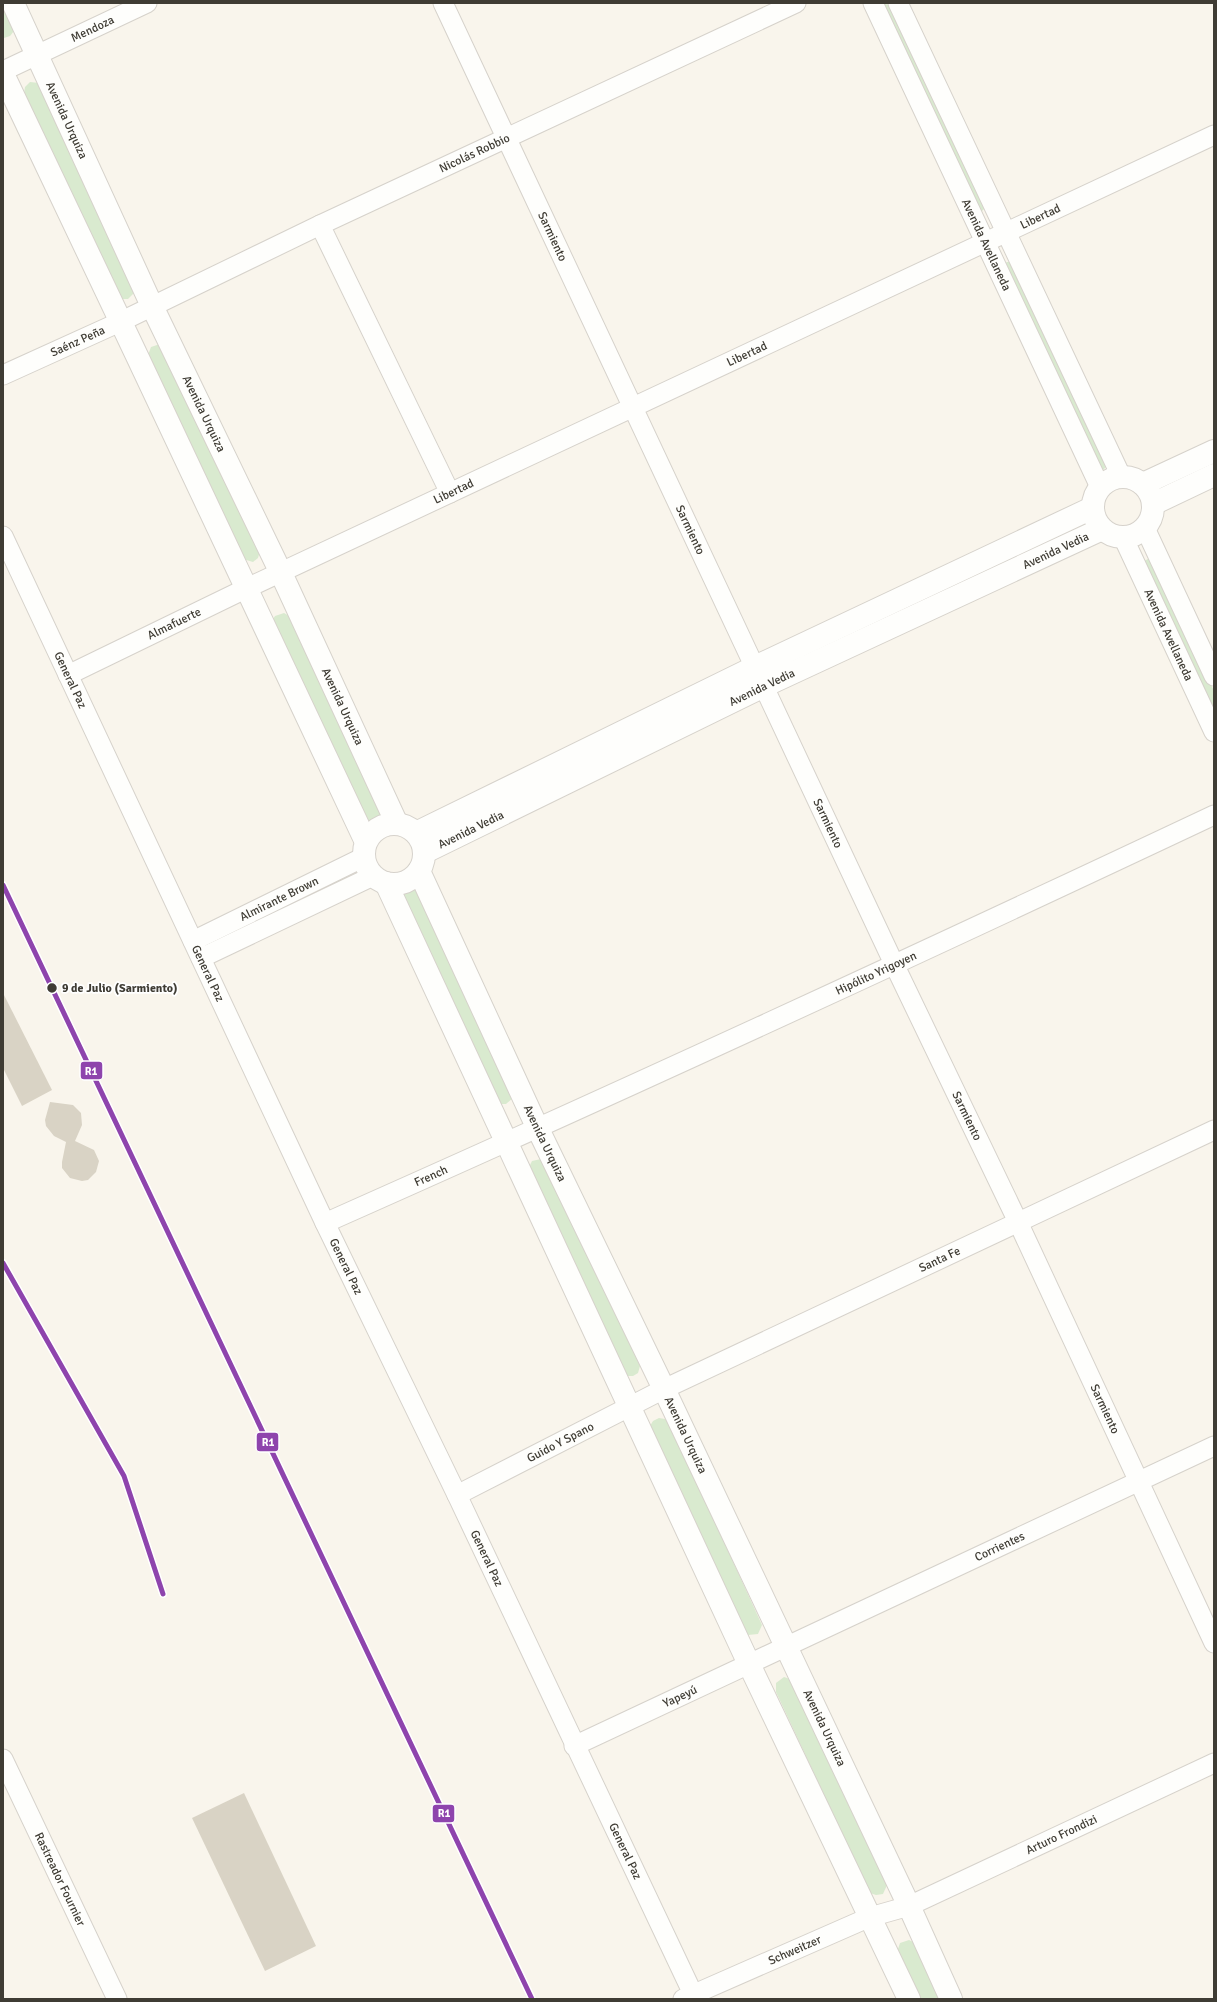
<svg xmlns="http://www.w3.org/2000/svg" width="1217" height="2002" font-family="Signika,sans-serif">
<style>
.green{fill:#d9eacf}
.building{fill:#d9d3c5}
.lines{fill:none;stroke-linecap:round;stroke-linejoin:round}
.minor-casing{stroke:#d6d2cb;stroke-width:21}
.major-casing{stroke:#d6d2cb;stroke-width:24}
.minor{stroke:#fefefc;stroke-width:19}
.major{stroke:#fefefc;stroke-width:22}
.rail-1-casing{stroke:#fff;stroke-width:8}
.rail-1{stroke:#8e44ad;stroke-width:5}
.stop-dot{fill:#3f3c34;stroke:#fff;stroke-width:1.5}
.labels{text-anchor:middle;stroke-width:3.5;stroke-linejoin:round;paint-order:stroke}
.street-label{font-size:12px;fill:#3f3c34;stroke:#fff}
.stop-label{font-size:12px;font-weight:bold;fill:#3f3c34;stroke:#fff;text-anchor:start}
.line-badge{stroke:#fff;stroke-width:1.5}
.badge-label{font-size:11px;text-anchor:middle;font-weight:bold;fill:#fff}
</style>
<rect width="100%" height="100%" fill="#f9f5ec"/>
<!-- green -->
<g class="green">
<polygon points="3,3 14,31 10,36 4,38"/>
<polygon points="885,4 890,5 985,208 981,212 884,5"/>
<polygon points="30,82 39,83 135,292 128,299 121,299 24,93 25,87"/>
<polygon points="1007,262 1012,262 1107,466 1103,470 1101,470 1004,264"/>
<polygon points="160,344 260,551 258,558 253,562 243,559 148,355 151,347"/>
<polygon points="1150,558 1153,560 1214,691 1214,717 1144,561"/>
<path d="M284 613 289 616 383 820C382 827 379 830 372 831L272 621 275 616Z"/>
<polygon points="346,876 348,879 216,944 214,940"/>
<polygon points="408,887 417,888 513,1098 506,1104 500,1104 402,895"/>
<polygon points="541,1159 548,1165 640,1366 638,1373 633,1376 626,1376 529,1167 532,1161"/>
<polygon points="659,1418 665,1419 670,1424 762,1625 758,1634 748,1635 650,1426 653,1421"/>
<polygon points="784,1677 790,1679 794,1683 887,1885 883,1894 876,1895 870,1893 776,1692 776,1683"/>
<polygon points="909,1940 915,1943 941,1999 919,1999 897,1952 900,1943"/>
</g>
<!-- building -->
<g class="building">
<polygon points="3,993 52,1090 22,1106 3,1068"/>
<polygon points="50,1102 73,1105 81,1113 82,1125 75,1141 94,1150 99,1161 96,1172 88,1180 82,1181 70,1178 62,1168 62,1162 66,1142 54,1136 46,1126 45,1120"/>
<polygon points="244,1793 316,1946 265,1971 192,1818"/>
</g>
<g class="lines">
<!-- minor casing -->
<g class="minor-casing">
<g id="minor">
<path id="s1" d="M443 3 895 966 1018 1222 1214 1643"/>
<path id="s2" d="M873 3 1100 487"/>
<polyline points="898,3 1121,476"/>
<path id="s3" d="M3 71 147 3"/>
<polyline points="320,225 450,493"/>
<path id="s4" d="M3 375 122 321 320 225 796 3"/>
<polyline points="1145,528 1214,676"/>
<path id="s5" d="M3 536 325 1223 457 1495 693 1994"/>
<path id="s6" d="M1123 537 1214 732"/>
<path id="s7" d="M68 675 245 589 1214 135"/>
<path id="s8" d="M193 941 364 857"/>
<polyline points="201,958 373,876"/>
<path id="s9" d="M325 1223C623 1091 919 954 1214 815"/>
<path id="s10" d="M457 1495 664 1389 1214 1130"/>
<path id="s11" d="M574 1746 1214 1446"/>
<path id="s12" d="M3 1759 117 1999"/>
<path id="s13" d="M683 1999 870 1917 909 1906 1214 1763"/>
</g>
</g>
<!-- major casing -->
<g class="major-casing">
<g id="major">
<path id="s14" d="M13 3 152 306 281 573 397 824"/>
<path d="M3 74C126 329 244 587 366 842"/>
<circle cx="1123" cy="507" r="30"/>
<polyline points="1143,484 1214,451"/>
<polyline points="1153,504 1214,475"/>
<circle cx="394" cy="854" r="30"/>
<polyline points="416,833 755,667 1092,508"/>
<path id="s15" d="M425 852 764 686 1102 529"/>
<path id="s16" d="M419 871 538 1129 664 1389 909 1906 951 1999"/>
<polyline points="386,883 749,1664 909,1999"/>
</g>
</g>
<!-- minor -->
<use href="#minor" class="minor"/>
<!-- major -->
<use href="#major" class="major"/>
<!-- rail-1 casing -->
<g class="rail-1-casing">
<g id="rail-1">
<polyline points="3,885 532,1999"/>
<polyline points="3,1263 124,1476 163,1594"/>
</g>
</g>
<!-- rail-1 -->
<use href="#rail-1" class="rail-1"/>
</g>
<!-- markers -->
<circle class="stop-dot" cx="52" cy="988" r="5.5"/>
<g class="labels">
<!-- street labels -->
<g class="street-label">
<text dy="4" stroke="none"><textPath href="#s3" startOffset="99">Mendoza</textPath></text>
<text dy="4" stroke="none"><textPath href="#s14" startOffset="129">Avenida Urquiza</textPath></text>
<text dy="4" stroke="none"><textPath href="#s4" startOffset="521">Nicolás Robbio</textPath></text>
<text dy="4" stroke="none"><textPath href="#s7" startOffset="1075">Libertad</textPath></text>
<text dy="4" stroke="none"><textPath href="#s1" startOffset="258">Sarmiento</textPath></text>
<text dy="4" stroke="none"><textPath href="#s2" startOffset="267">Avenida Avellaneda</textPath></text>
<text dy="4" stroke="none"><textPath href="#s4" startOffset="82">Saénz Peña</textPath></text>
<text dy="4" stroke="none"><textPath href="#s7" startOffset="751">Libertad</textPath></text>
<text dy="4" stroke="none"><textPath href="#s14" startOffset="453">Avenida Urquiza</textPath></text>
<text dy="4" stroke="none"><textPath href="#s7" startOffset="427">Libertad</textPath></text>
<text dy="4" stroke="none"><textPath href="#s1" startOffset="582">Sarmiento</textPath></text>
<text dy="4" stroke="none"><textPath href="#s15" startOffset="699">Avenida Vedia</textPath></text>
<text dy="4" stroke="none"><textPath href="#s7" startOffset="118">Almafuerte</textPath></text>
<text dy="4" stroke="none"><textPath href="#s6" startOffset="108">Avenida Avellaneda</textPath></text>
<text dy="4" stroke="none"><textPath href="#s5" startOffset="159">General Paz</textPath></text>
<text dy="4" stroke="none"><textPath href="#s15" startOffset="375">Avenida Vedia</textPath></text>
<text dy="4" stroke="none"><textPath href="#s14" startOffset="777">Avenida Urquiza</textPath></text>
<text dy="4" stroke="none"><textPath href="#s1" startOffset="906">Sarmiento</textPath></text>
<text dy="4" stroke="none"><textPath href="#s15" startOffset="51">Avenida Vedia</textPath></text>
<text dy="4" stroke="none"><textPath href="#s8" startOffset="96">Almirante Brown</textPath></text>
<text dy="4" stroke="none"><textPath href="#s5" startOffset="483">General Paz</textPath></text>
<text dy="4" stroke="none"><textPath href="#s9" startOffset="605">Hipólito Yrigoyen</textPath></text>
<text dy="4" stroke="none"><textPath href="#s1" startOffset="1230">Sarmiento</textPath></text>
<text dy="4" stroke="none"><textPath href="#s16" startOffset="300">Avenida Urquiza</textPath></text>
<text dy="4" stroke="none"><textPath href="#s9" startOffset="116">French</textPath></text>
<text dy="4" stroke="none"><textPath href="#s10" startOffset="537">Santa Fe</textPath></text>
<text dy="4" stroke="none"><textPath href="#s5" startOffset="807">General Paz</textPath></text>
<text dy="4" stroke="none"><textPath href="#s1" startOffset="1554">Sarmiento</textPath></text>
<text dy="4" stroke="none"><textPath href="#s16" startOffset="624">Avenida Urquiza</textPath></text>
<text dy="4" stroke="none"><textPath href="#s10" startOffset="116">Guido Y Spano</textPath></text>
<text dy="4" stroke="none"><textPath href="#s11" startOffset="470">Corrientes</textPath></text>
<text dy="4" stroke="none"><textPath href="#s5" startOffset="1131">General Paz</textPath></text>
<text dy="4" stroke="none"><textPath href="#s11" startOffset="117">Yapeyú</textPath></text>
<text dy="4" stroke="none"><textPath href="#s16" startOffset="948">Avenida Urquiza</textPath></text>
<text dy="4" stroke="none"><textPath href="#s13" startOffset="413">Arturo Frondizi</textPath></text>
<text dy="4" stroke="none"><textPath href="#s5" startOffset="1455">General Paz</textPath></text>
<text dy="4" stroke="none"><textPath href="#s12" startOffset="133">Rastreador Fournier</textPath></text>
<text dy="4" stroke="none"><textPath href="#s13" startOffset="122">Schweitzer</textPath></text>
</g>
<!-- stop labels -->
<g class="stop-label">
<text x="62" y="992">9 de Julio (Sarmiento)</text>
</g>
</g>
<g class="line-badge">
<rect x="80" y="1061" width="23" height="19" rx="4" fill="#8e44ad"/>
<rect x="256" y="1432" width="23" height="20" rx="4" fill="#8e44ad"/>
<rect x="432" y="1804" width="23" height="19" rx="4" fill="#8e44ad"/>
</g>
<g class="badge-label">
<text x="91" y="1075">R1</text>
<text x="268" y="1446">R1</text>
<text x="444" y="1817">R1</text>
</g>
<!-- border -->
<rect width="1217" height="2002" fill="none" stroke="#3f3c34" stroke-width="8"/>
</svg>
